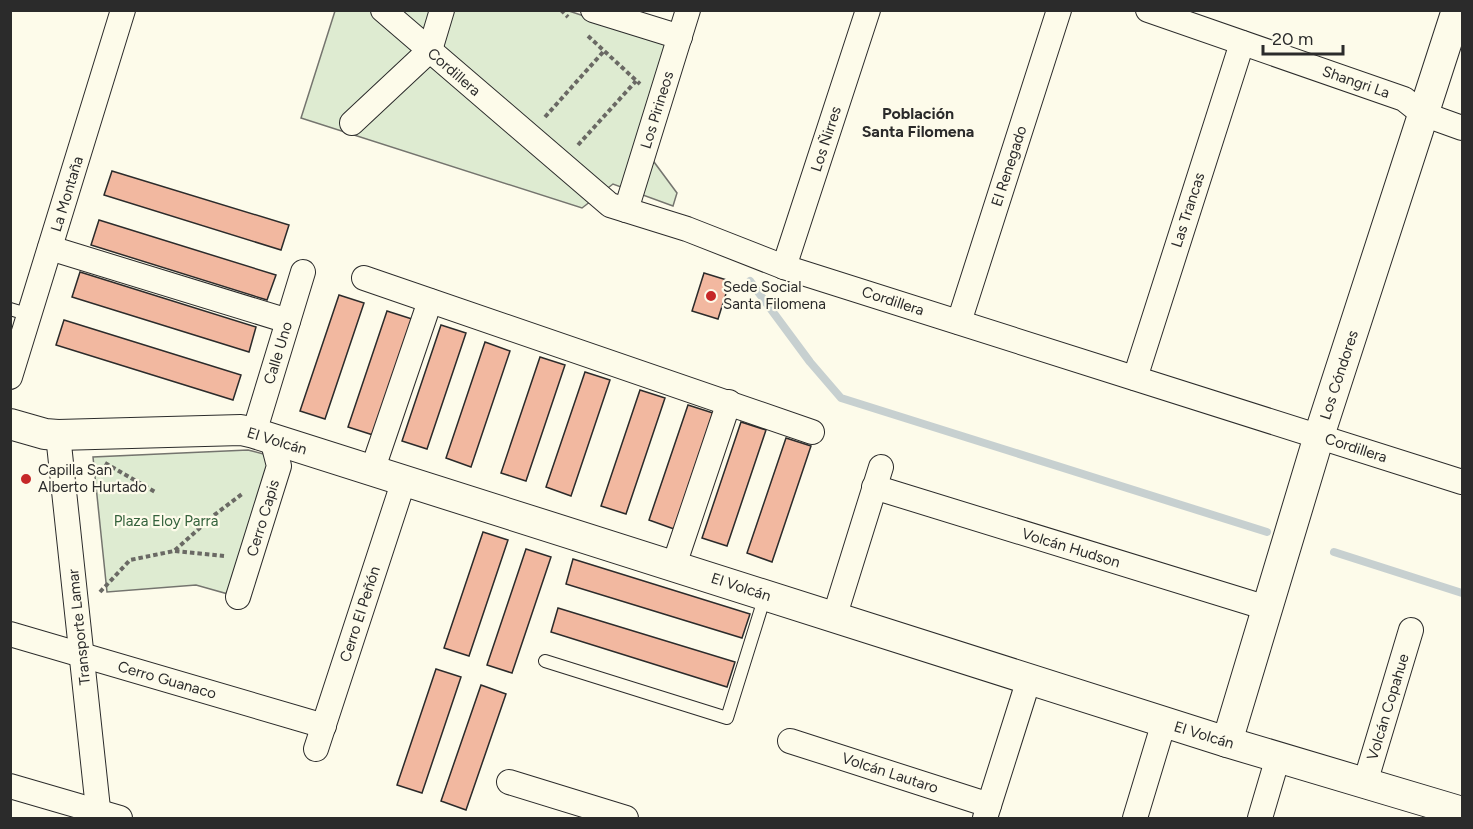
<svg xmlns="http://www.w3.org/2000/svg" width="1473" height="829" font-family="Figtree,sans-serif">
<style>
.green{fill:#deebd1;stroke:#74746e;stroke-width:1.5}
.lines{fill:none;stroke-linecap:round;stroke-linejoin:round}
.stream{stroke:#c7d0d0;stroke-width:8}
.building{fill:#f2b8a0;stroke:#2b2b2b;stroke-width:1.5}
.service-casing{stroke:#2b2b2b;stroke-width:14}
.minor-casing{stroke:#2b2b2b;stroke-width:26}
.tertiary-casing{stroke:#2b2b2b;stroke-width:32}
.path{stroke:#6a6964;stroke-width:4;stroke-dasharray:4.5 3;stroke-linecap:butt}
.service{stroke:#fdfbea;stroke-width:12}
.minor{stroke:#fdfbea;stroke-width:24}
.tertiary{stroke:#fdfbea;stroke-width:30}
.poi-dot{fill:#c62828;stroke:#fdfbea;stroke-width:2}
.labels{text-anchor:middle;stroke-width:4.5;stroke-linejoin:round;paint-order:stroke}
.street-label{font-size:15px;fill:#2b2b2b;stroke:#fdfbea}
.poi-label{font-size:15px;fill:#2b2b2b;stroke:#fdfbea;text-anchor:start}
.park-label{font-size:15px;fill:#34623c;stroke:#fdfbea}
.neighbourhood-label{font-size:16px;font-weight:bold;fill:#2b2b2b;stroke:#fdfbea}
</style>
<rect width="100%" height="100%" fill="#fdfbea"/>
<!-- green -->
<g class="green">
<polygon points="335,11 569,11 668,44 637,139 677,193 673,206 613,184 582,208 301,118"/>
<polygon points="248,450 271,456 228,594 196,585 107,592 93,457"/>
</g>
<g class="lines">
<!-- stream -->
<g class="stream">
<polyline points="750,281 810,362 841,398 1267,532"/>
<polyline points="1334,552 1462,593"/>
</g>
</g>
<!-- building -->
<g class="building">
<polygon points="112,171 289,225 281,250 104,195"/>
<polygon points="99,220 276,275 267,300 91,245"/>
<polygon points="80,272 256,327 249,352 72,297"/>
<polygon points="704,273 730,281 718,319 692,311"/>
<polygon points="339,295 364,303 325,419 300,411"/>
<polygon points="387,311 412,319 373,435 348,427"/>
<polygon points="64,320 241,375 233,400 56,345"/>
<polygon points="441,325 466,333 427,449 402,441"/>
<polygon points="485,342 510,351 471,467 446,458"/>
<polygon points="540,357 565,365 526,481 501,473"/>
<polygon points="585,372 610,380 571,496 546,487"/>
<polygon points="640,390 665,398 626,514 601,506"/>
<polygon points="688,405 713,413 674,529 649,520"/>
<polygon points="741,422 766,430 727,546 702,538"/>
<polygon points="786,438 811,446 772,562 747,553"/>
<polygon points="483,532 508,540 469,656 444,648"/>
<polygon points="526,549 551,557 512,673 487,665"/>
<polygon points="573,559 750,614 742,638 566,584"/>
<polygon points="558,608 735,662 727,687 551,632"/>
<polygon points="436,669 461,677 422,793 397,785"/>
<polygon points="481,685 506,694 466,810 441,801"/>
</g>
<g class="lines">
<!-- service casing -->
<g class="service-casing">
<g id="service">
<polyline points="10,309 30,315"/>
<polyline points="545,661 727,718 765,596"/>
</g>
</g>
<!-- minor casing -->
<g class="minor-casing">
<g id="minor">
<polyline points="383,10 610,205 687,229 784,267 1462,482"/>
<polyline points="593,10 680,37"/>
<polyline points="1148,10 1404,99 1423,114 1462,128"/>
<polyline points="352,123 430,50 442,10"/>
<polyline points="626,210 688,10"/>
<polyline points="50,248 288,321"/>
<polyline points="784,267 868,10"/>
<polyline points="364,278 812,432"/>
<polyline points="959,322 1059,10"/>
<polyline points="10,377 123,10"/>
<polyline points="1135,378 1242,43"/>
<polyline points="254,433 303,272"/>
<polyline points="58,435 99,818"/>
<polyline points="372,471 430,301"/>
<polyline points="874,487 1267,608"/>
<polyline points="674,565 729,402"/>
<polyline points="238,597 279,466 272,439"/>
<polyline points="834,618 881,467"/>
<polyline points="10,634 324,726"/>
<polyline points="790,741 989,805"/>
<polyline points="316,749 404,480"/>
<polyline points="509,782 626,818"/>
<polyline points="1365,783 1411,630"/>
<polyline points="10,786 120,818"/>
<polyline points="985,818 1029,679"/>
<polyline points="1135,818 1164,722"/>
<polyline points="1260,818 1278,757"/>
</g>
</g>
<!-- tertiary casing -->
<g class="tertiary-casing">
<g id="tertiary">
<polyline points="10,424 45,434 58,435 241,430 254,433 1227,742 1462,812"/>
<polyline points="1227,742 1319,436 1457,10"/>
</g>
</g>
<!-- path -->
<g class="path">
<polyline points="561,10 568,17"/>
<polyline points="588,36 640,84"/>
<polyline points="545,117 604,51"/>
<polyline points="578,145 636,81"/>
<polyline points="105,463 155,492"/>
<polyline points="175,551 224,556"/>
<polyline points="100,592 130,560 174,551 213,516 242,494"/>
</g>
<!-- service -->
<use href="#service" class="service"/>
<!-- minor -->
<use href="#minor" class="minor"/>
<!-- tertiary -->
<use href="#tertiary" class="tertiary"/>
</g>
<!-- markers -->
<g class="poi-dot">
<circle cx="711" cy="296" r="6"/>
<circle cx="26" cy="479" r="6"/>
</g>
<g class="labels">
<!-- street labels -->
<g class="street-label">
<text transform="translate(454 72) rotate(41)" y="5">Cordillera</text>
<text transform="translate(1356 82) rotate(19)" y="5">Shangri La</text>
<text transform="translate(657 110) rotate(-73)" y="5">Los Pirineos</text>
<text transform="translate(826 139) rotate(-72)" y="5">Los Ñirres</text>
<text transform="translate(1009 166) rotate(-72)" y="5">El Renegado</text>
<text transform="translate(67 194) rotate(-73)" y="5">La Montaña</text>
<text transform="translate(1188 210) rotate(-72)" y="5">Las Trancas</text>
<text transform="translate(893 301) rotate(18)" y="5">Cordillera</text>
<text transform="translate(278 353) rotate(-73)" y="5">Calle Uno</text>
<text transform="translate(1339 375) rotate(-72)" y="5">Los Cóndores</text>
<text transform="translate(277 441) rotate(17)" y="5">El Volcán</text>
<text transform="translate(1356 448) rotate(18)" y="5">Cordillera</text>
<text transform="translate(263 518) rotate(-73)" y="5">Cerro Capis</text>
<text transform="translate(1071 548) rotate(17)" y="5">Volcán Hudson</text>
<text transform="translate(741 587) rotate(18)" y="5">El Volcán</text>
<text transform="translate(360 614) rotate(-72)" y="5">Cerro El Peñón</text>
<text transform="translate(79 627) rotate(-96)" y="5">Transporte Lamar</text>
<text transform="translate(167 680) rotate(16)" y="5">Cerro Guanaco</text>
<text transform="translate(1388 707) rotate(-73)" y="5">Volcán Copahue</text>
<text transform="translate(1204 735) rotate(17)" y="5">El Volcán</text>
<text transform="translate(890 773) rotate(18)" y="5">Volcán Lautaro</text>
</g>
<!-- poi labels -->
<g class="poi-label">
<text x="723" y="292">Sede Social<tspan x="723" dy="17">Santa Filomena</tspan></text>
<text x="38" y="475">Capilla San<tspan x="38" dy="17">Alberto Hurtado</tspan></text>
</g>
<!-- park labels -->
<g class="park-label">
<text x="166" y="526">Plaza Eloy Parra</text>
</g>
<!-- neighbourhood labels -->
<g class="neighbourhood-label">
<text x="918" y="119">Población<tspan x="918" dy="18">Santa Filomena</tspan></text>
</g>
</g>
<!-- border -->
<rect width="1473" height="829" fill="none" stroke="#2b2b2b" stroke-width="24"/>
<!-- scale -->
<path d="M1263 45v9h80v-9" fill="none" stroke="#2b2b2b" stroke-width="3"/>
<text x="1272" y="45" font-size="18" fill="#2b2b2b" stroke="#fdfbea" stroke-width="4.5" paint-order="stroke">20 m</text>
</svg>
